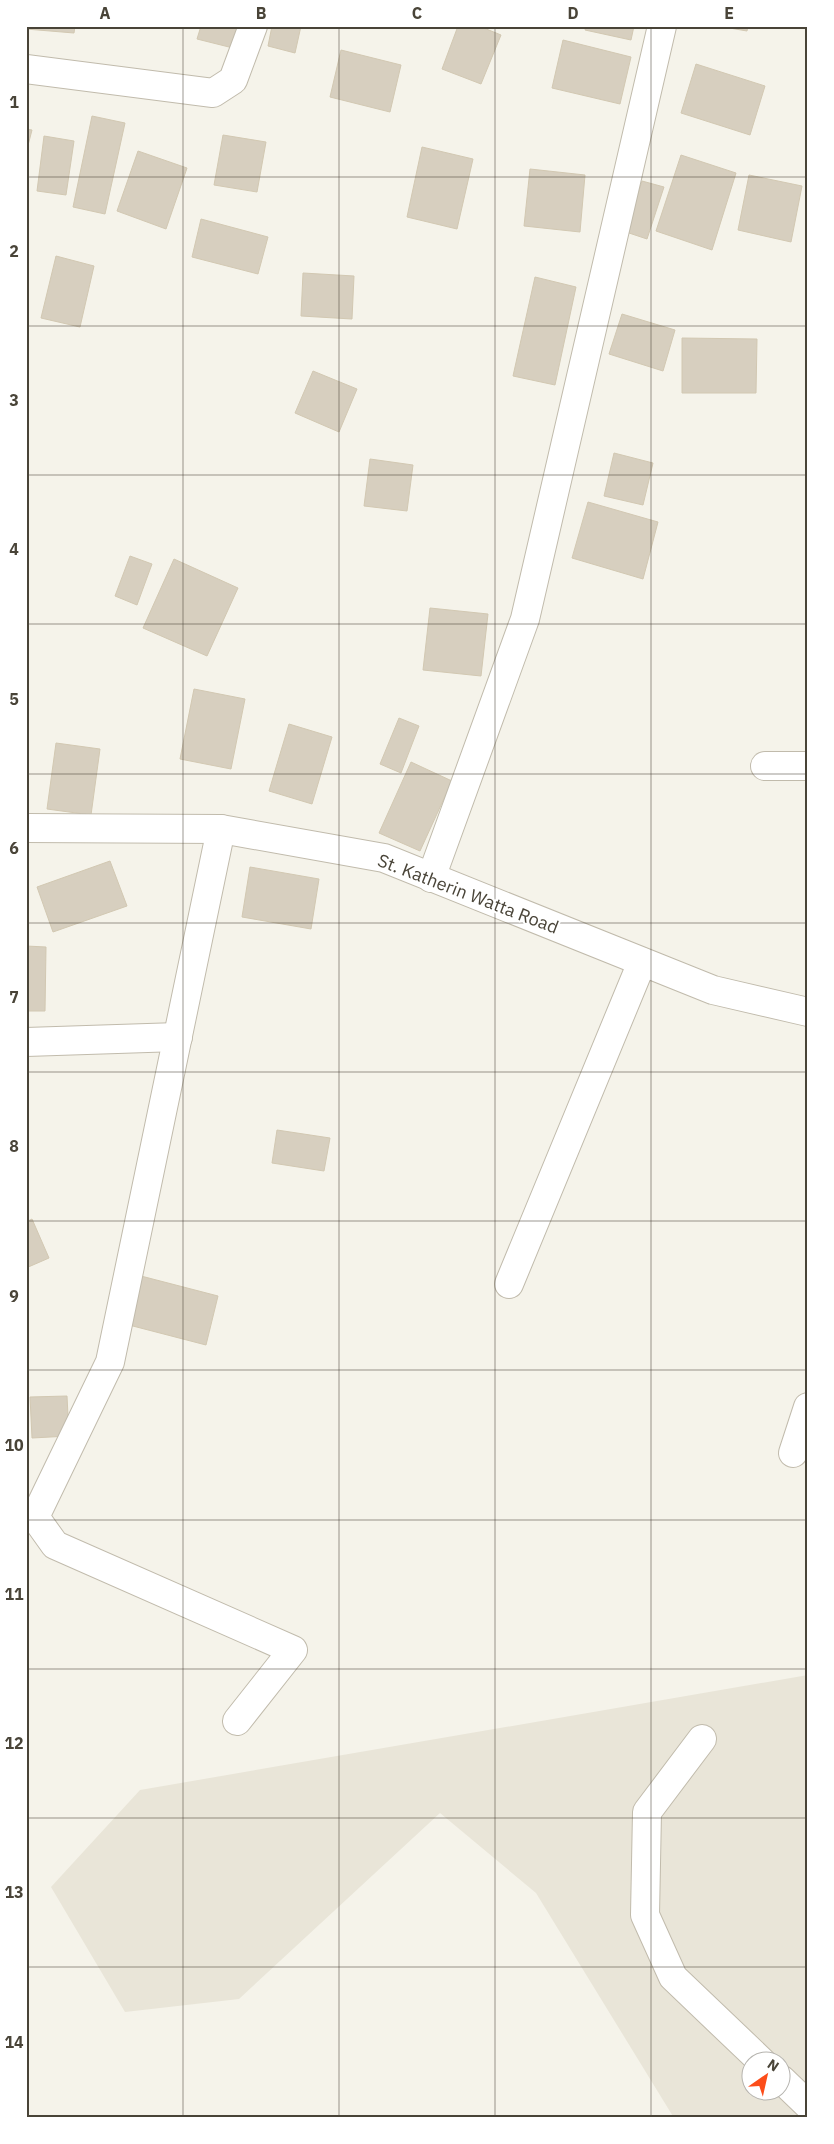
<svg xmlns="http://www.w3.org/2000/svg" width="834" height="2144" font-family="'IBM Plex Sans',sans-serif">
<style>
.residential{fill:#e9e5d8;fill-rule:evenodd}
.building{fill:#d7cfbf;stroke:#d2c8b2}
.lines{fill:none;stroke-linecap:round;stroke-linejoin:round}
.minor-casing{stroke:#c1bbac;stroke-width:30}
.minor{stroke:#fff;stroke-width:28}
.grid{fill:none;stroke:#494438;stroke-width:1;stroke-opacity:0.55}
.labels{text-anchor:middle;stroke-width:4;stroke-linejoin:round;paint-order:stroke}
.street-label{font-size:18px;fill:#494438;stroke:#fff}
.neatline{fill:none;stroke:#494438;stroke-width:2}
.grid-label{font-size:16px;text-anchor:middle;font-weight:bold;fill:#494438}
</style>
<rect width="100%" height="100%" fill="#f5f3ea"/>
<!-- residential -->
<path class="residential" d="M808 1675V2118H674L536 1893 440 1813 239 1999 125 2012 51 1887 140 1790ZM752 2062H782V2092H752Z"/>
<!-- building -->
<g class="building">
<polygon points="26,26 75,26 74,33 26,29"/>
<polygon points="201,26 239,26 233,48 197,39"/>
<polygon points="272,26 301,26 295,53 268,46"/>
<polygon points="458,26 479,26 501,35 481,84 442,69"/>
<polygon points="586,26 634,26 631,40 585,30"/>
<polygon points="718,26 748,26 747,31"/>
<polygon points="563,40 631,57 620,104 552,88"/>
<polygon points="341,50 401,65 390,112 330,97"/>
<polygon points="696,64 765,86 750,135 681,113"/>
<polygon points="92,116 125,123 105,214 73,207"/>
<polygon points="26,129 32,130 26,153"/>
<polygon points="223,135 266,142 257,192 214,185"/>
<polygon points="44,136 74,141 66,195 37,191"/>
<polygon points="422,147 473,159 457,229 407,217"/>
<polygon points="138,151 187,168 166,229 117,211"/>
<polygon points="681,155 736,173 712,250 656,231"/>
<polygon points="530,169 585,175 580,232 524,226"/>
<polygon points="749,175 802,186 791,242 738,230"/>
<polygon points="642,181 664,187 647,239 626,232"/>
<polygon points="201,219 268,237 258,274 192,257"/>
<polygon points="56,256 94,266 80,327 41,318"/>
<polygon points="303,273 354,276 352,319 301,316"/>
<polygon points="535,277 576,287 555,385 513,376"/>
<polygon points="622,314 675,330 663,371 609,354"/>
<polygon points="682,338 757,339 756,393 682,393"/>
<polygon points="313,371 357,389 339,432 295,413"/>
<polygon points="614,453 653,463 643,505 604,496"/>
<polygon points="370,459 413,465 407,511 364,506"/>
<polygon points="588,502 658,522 643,579 572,558"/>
<polygon points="130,556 152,564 137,605 115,596"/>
<polygon points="174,559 238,588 207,656 143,628"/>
<polygon points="430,608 488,614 481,676 423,670"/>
<polygon points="194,689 245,699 231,769 180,759"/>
<polygon points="399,718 419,726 401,773 380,764"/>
<polygon points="289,724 332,737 312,804 269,791"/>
<polygon points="56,743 100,749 91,815 47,809"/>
<polygon points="411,762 452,781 420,851 379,833"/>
<polygon points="110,861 127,906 53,932 37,887"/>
<polygon points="250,867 319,879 311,929 242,917"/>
<polygon points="26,946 46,947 45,1011 26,1011"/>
<polygon points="277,1130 330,1138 324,1171 272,1163"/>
<polygon points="32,1219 49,1258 26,1268 26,1222"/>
<polygon points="141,1276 218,1296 206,1345 129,1325"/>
<polygon points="67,1396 69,1436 32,1438 30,1397"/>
</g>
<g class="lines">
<!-- minor casing -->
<g class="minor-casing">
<g id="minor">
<polyline points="26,69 213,93 233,80 253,26"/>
<polyline points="765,766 808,766"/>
<polyline points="26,828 221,829 384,858 713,990 808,1012"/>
<polyline points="221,829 110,1362 35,1517 55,1545 293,1650 237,1721"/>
<polyline points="431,878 525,619 662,26"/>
<polyline points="26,1042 178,1037"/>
<polyline points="509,1284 642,962"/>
<polyline points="793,1453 808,1407"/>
<polyline points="702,1739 647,1812 645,1915 673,1977 762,2062"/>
<polyline points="782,2080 808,2105"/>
</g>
</g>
<!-- minor -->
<use href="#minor" class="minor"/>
</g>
<!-- grid -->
<path class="grid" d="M183 26V2118M339 26V2118M495 26V2118M651 26V2118M26 177H808M26 326H808M26 475H808M26 624H808M26 774H808M26 923H808M26 1072H808M26 1221H808M26 1370H808M26 1520H808M26 1669H808M26 1818H808M26 1967H808"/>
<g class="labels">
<!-- street labels -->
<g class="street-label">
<text transform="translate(468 894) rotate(21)" y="6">St. Katherin Watta Road</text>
</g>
</g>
<!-- border -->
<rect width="834" height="2144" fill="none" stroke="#ffffff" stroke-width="55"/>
<!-- north arrow -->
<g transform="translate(766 2076) rotate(34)"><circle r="24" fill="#ffffff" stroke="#b6b4af"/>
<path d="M0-4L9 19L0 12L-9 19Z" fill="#fc4d1a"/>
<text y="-8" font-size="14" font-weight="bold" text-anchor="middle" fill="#494438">N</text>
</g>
<rect x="28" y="28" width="778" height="2088" class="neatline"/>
<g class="grid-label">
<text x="105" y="19">A</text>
<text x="261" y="19">B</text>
<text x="417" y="19">C</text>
<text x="573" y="19">D</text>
<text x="729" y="19">E</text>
<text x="14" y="108">1</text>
<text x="14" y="257">2</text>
<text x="14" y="406">3</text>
<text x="14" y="555">4</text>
<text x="14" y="705">5</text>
<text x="14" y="854">6</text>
<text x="14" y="1003">7</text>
<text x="14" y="1152">8</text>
<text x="14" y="1302">9</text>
<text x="14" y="1451">10</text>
<text x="14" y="1600">11</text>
<text x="14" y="1749">12</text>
<text x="14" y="1898">13</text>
<text x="14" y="2048">14</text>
</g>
</svg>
